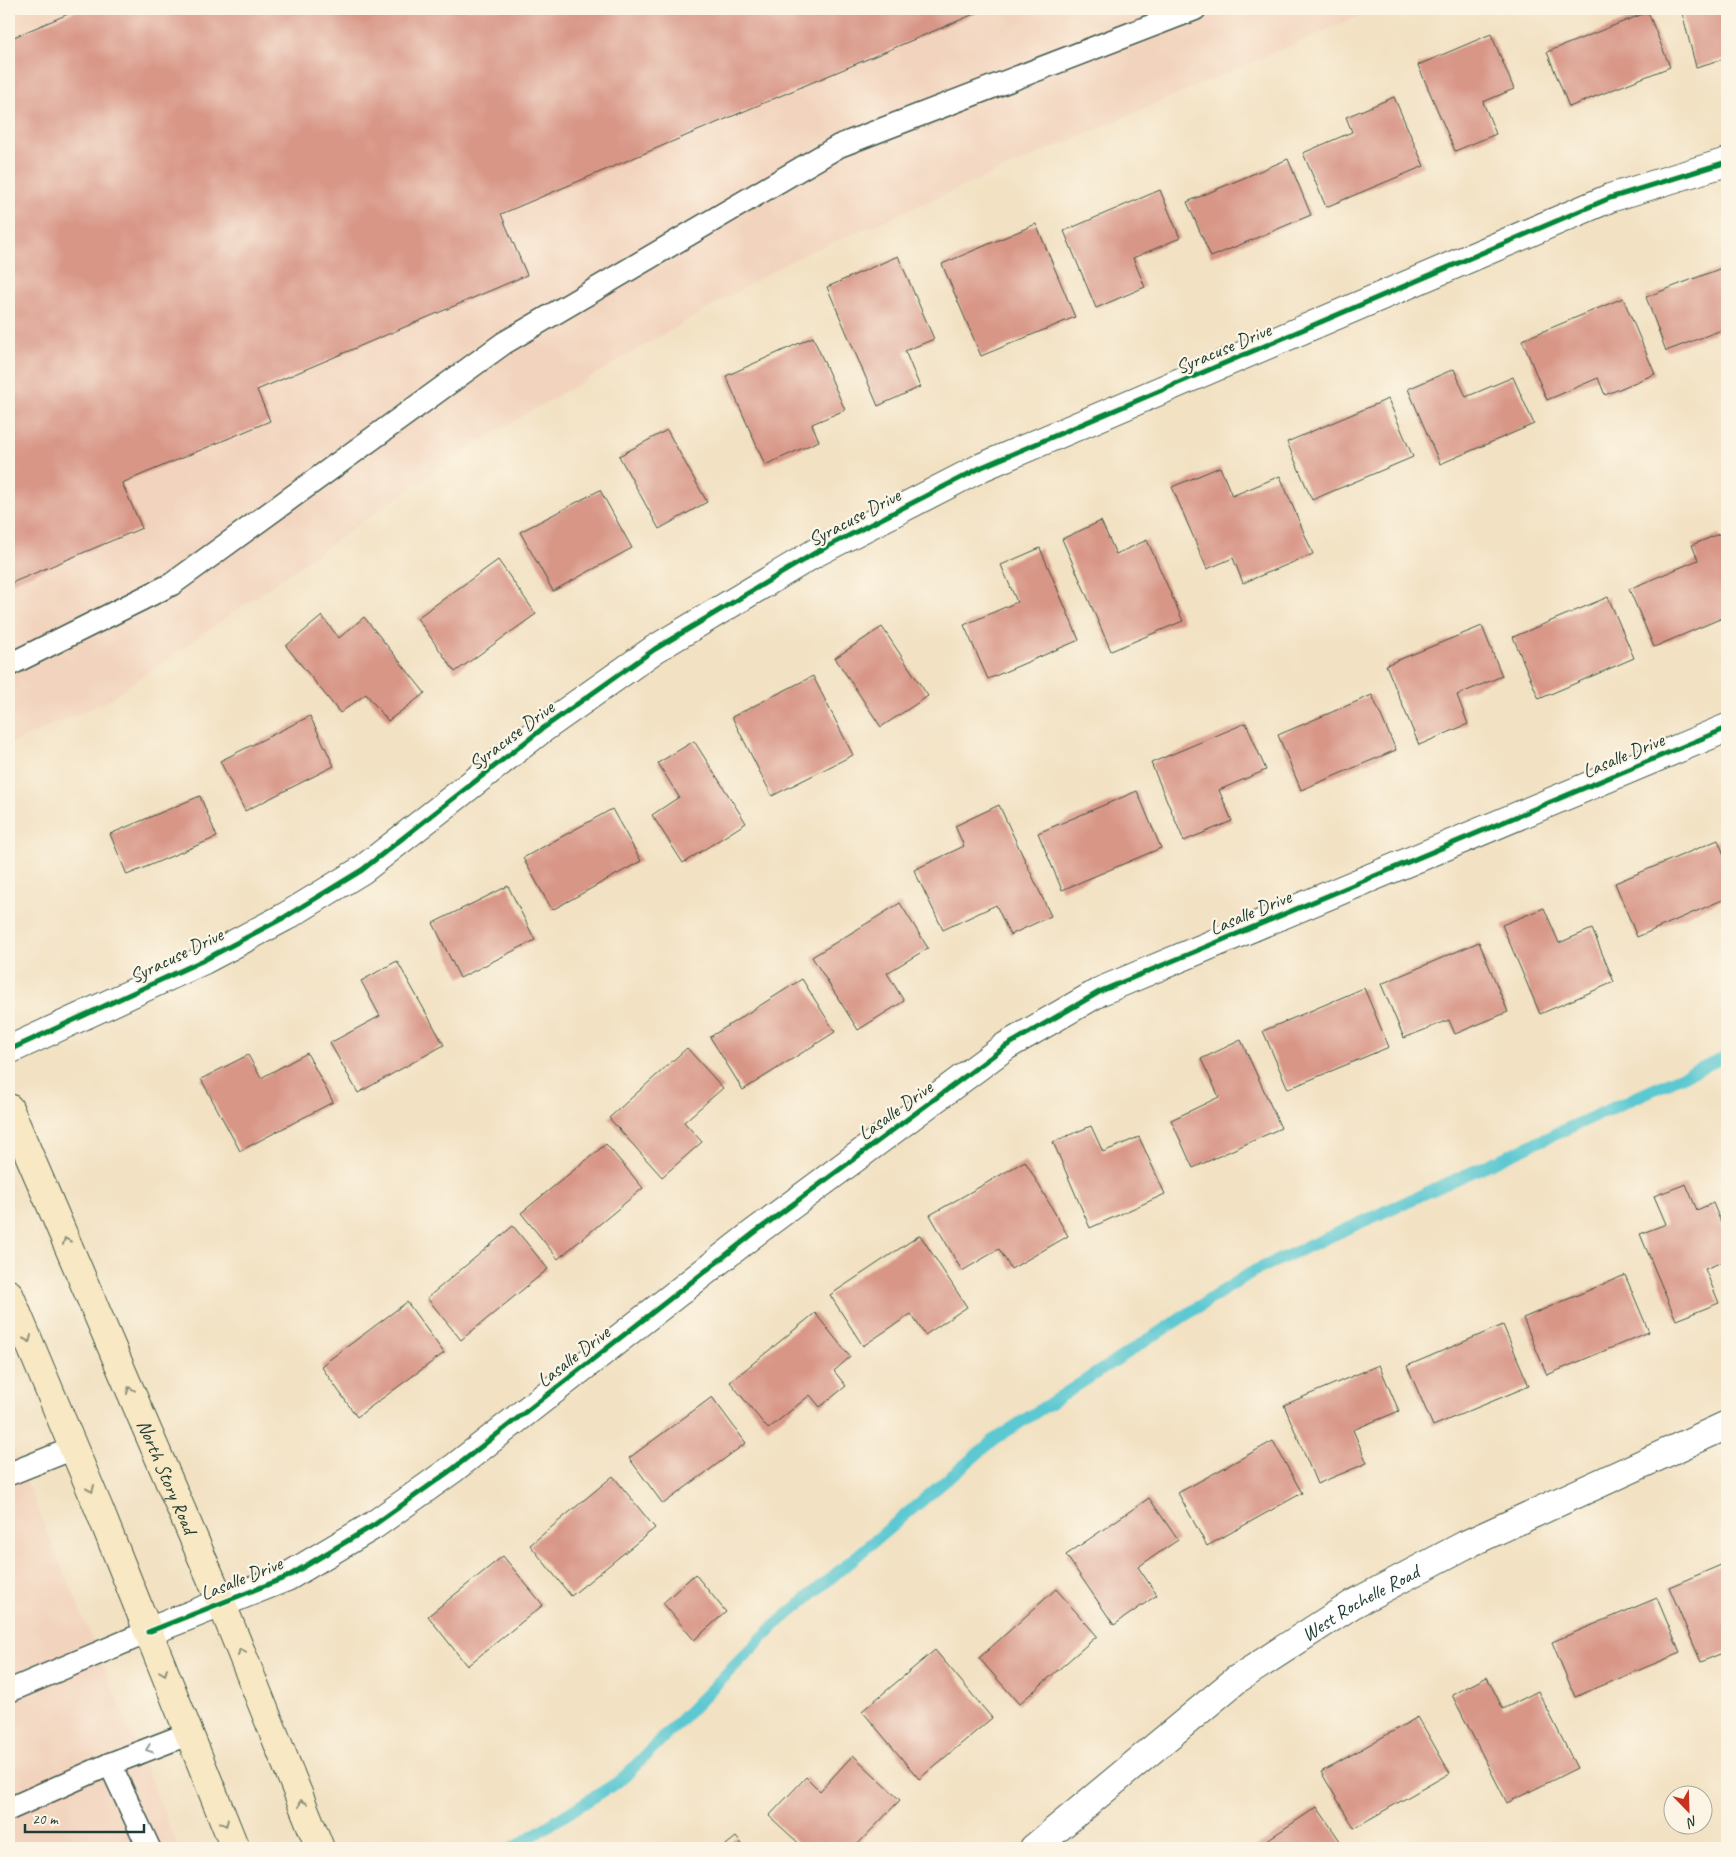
<svg xmlns="http://www.w3.org/2000/svg" width="1736" height="1857" font-family="Caveat,sans-serif">
<style>
.built{fill:#f2d4be}
.lines{fill:none;stroke-linecap:round;stroke-linejoin:round}
.stream{stroke:#5cc8d1;stroke-width:12}
.building{fill:#d89687}
.service-casing{stroke:#3f5649;stroke-width:25}
.minor-casing{stroke:#3f5649;stroke-width:30}
.tertiary-casing{stroke:#3f5649;stroke-width:30}
.secondary-casing{stroke:#3f5649;stroke-width:30}
.service{stroke:#fff;stroke-width:22}
.minor{stroke:#fff;stroke-width:28}
.tertiary{stroke:#fff;stroke-width:28}
.secondary{stroke:#f8e8c3;stroke-width:28}
.cycleway-casing{stroke:#fcf5e5;stroke-width:8}
.cycleway{stroke:#00873e;stroke-width:5}
.oneway{stroke:#8c927c}
.oneway2{stroke:#8f9e9a}
.labels{text-anchor:middle;stroke-width:4.5;stroke-linejoin:round;paint-order:stroke}
.street-label{font-size:20px;fill:#1f3d34;stroke:#fcf5e5}
</style>
<rect width="100%" height="100%" fill="#fcf5e5"/>
<filter id="ink" filterUnits="userSpaceOnUse"><feTurbulence type="fractalNoise" baseFrequency=".02" numOctaves="2"/><feDisplacementMap in="SourceGraphic" scale="10" xChannelSelector="R" yChannelSelector="G"/><feConvolveMatrix kernelMatrix="1 2 1 2 8 2 1 2 1" color-interpolation-filters="sRGB"/></filter>
<filter id="wash" filterUnits="userSpaceOnUse"><feTurbulence type="fractalNoise" baseFrequency=".0096" numOctaves="4" result="noise"/><feDisplacementMap in="SourceGraphic" scale="20" xChannelSelector="R" yChannelSelector="G"/><feGaussianBlur stdDeviation="1.12" result="paint"/><feColorMatrix in="noise" values="0 0 0 0 0 0 0 0 0 0 0 0 0 0 0 0 0 1.4 0 .05"/><feComposite in="paint" operator="in"/></filter>
<g filter="url(#wash)">
<rect width="100%" height="100%" fill="#f2e1c2"/>
<!-- built -->
<g class="built">
<polygon points="9,9 1376,9 790,261 471,446 107,701 9,744"/>
<polygon points="9,1440 179,1848 9,1848"/>
</g>
<g class="lines">
<!-- stream -->
<polyline class="stream" points="513,1848 621,1780 774,1626 995,1439 1252,1272 1727,1056"/>
</g>
<g id="blocks">
<!-- building -->
<g class="building">
<polygon points="80,9 561,9 562,10 566,9 986,9 501,214 527,275 257,390 270,421 122,483 142,528 9,584 9,39"/>
<polygon points="1681,9 1727,9 1727,58 1696,67"/>
<polygon points="1648,12 1670,67 1569,107 1547,52"/>
<polygon points="1491,34 1514,89 1483,102 1496,134 1455,151 1418,65"/>
<polygon points="1394,97 1424,166 1326,207 1303,153 1352,132 1346,117"/>
<polygon points="1288,159 1311,215 1211,257 1187,202"/>
<polygon points="1160,190 1180,238 1133,258 1145,287 1096,308 1064,231"/>
<polygon points="1036,224 1075,317 981,356 942,264"/>
<polygon points="898,256 934,339 905,351 920,387 878,406 827,287"/>
<polygon points="1727,266 1727,328 1666,351 1646,297"/>
<polygon points="1623,298 1655,374 1605,395 1598,378 1547,400 1522,340"/>
<polygon points="813,337 845,410 812,424 819,441 765,465 726,376"/>
<polygon points="1454,369 1466,397 1513,377 1534,424 1440,464 1408,389"/>
<polygon points="1388,399 1413,457 1312,500 1287,442"/>
<polygon points="667,430 707,502 659,529 619,456"/>
<polygon points="1220,467 1232,496 1280,476 1313,554 1243,583 1233,558 1207,569 1172,487"/>
<polygon points="600,490 632,548 553,591 520,532"/>
<polygon points="1101,521 1116,554 1147,540 1183,621 1111,651 1062,539"/>
<polygon points="1719,534 1727,553 1727,616 1654,647 1629,589 1698,560 1692,545"/>
<polygon points="1040,548 1079,640 988,679 964,625 1017,602 1001,565"/>
<polygon points="498,560 536,614 455,672 417,618"/>
<polygon points="1608,597 1634,658 1539,699 1513,637"/>
<polygon points="322,616 339,638 364,617 425,693 388,721 366,694 340,713 286,646"/>
<polygon points="1482,626 1502,676 1457,695 1468,724 1419,745 1386,665"/>
<polygon points="882,627 928,696 881,727 835,658"/>
<polygon points="813,676 853,755 772,796 732,717"/>
<polygon points="1372,695 1396,750 1301,790 1278,735"/>
<polygon points="310,716 334,766 245,811 220,761"/>
<polygon points="1246,723 1266,770 1219,790 1232,821 1184,841 1151,763"/>
<polygon points="694,741 746,823 683,863 652,815 679,797 658,763"/>
<polygon points="1137,791 1161,848 1062,890 1038,833"/>
<polygon points="200,796 217,837 127,875 110,834"/>
<polygon points="999,805 1051,916 1010,935 996,905 943,930 914,870 964,846 955,826"/>
<polygon points="612,809 641,861 552,910 523,858"/>
<polygon points="1718,840 1727,862 1727,898 1637,937 1615,883"/>
<polygon points="508,886 535,940 460,978 433,923"/>
<polygon points="900,903 928,948 887,973 904,1001 858,1030 812,957"/>
<polygon points="1544,908 1559,943 1592,929 1614,982 1540,1014 1502,925"/>
<polygon points="1479,942 1508,1012 1455,1034 1449,1020 1404,1038 1381,984"/>
<polygon points="397,961 444,1045 358,1093 330,1043 380,1016 361,981"/>
<polygon points="802,979 835,1032 743,1090 710,1037"/>
<polygon points="1364,988 1389,1047 1288,1089 1263,1031"/>
<polygon points="1241,1040 1281,1128 1193,1168 1171,1120 1219,1097 1201,1059"/>
<polygon points="687,1048 723,1088 684,1122 702,1142 662,1177 609,1118"/>
<polygon points="307,1053 333,1102 240,1151 201,1079 248,1055 261,1078"/>
<polygon points="1091,1126 1103,1152 1139,1137 1165,1194 1090,1228 1053,1142"/>
<polygon points="606,1144 643,1188 558,1259 521,1213"/>
<polygon points="1025,1161 1068,1236 1011,1269 999,1249 962,1271 930,1215"/>
<polygon points="1686,1184 1697,1210 1713,1203 1727,1237 1727,1260 1705,1269 1719,1303 1676,1320 1640,1234 1666,1224 1654,1196"/>
<polygon points="513,1226 548,1269 461,1340 427,1298"/>
<polygon points="920,1235 967,1307 925,1335 911,1314 863,1346 830,1295"/>
<polygon points="1625,1275 1649,1332 1547,1375 1523,1318"/>
<polygon points="407,1302 444,1353 357,1417 321,1366"/>
<polygon points="815,1313 850,1357 834,1371 846,1386 820,1407 810,1395 768,1429 730,1382"/>
<polygon points="1503,1325 1529,1386 1433,1426 1407,1366"/>
<polygon points="1379,1365 1399,1411 1353,1430 1367,1463 1317,1484 1284,1405"/>
<polygon points="712,1397 746,1443 663,1504 629,1458"/>
<polygon points="1273,1441 1302,1493 1207,1546 1178,1493"/>
<polygon points="613,1476 655,1528 571,1596 530,1545"/>
<polygon points="1149,1498 1178,1540 1138,1567 1157,1595 1114,1625 1066,1555"/>
<polygon points="503,1556 543,1605 467,1666 428,1616"/>
<polygon points="1721,1565 1727,1581 1727,1651 1701,1662 1669,1587"/>
<polygon points="695,1574 726,1612 694,1640 663,1603"/>
<polygon points="1056,1589 1097,1636 1019,1704 979,1658"/>
<polygon points="1657,1598 1680,1653 1575,1697 1552,1642"/>
<polygon points="935,1650 992,1718 919,1779 862,1711"/>
<polygon points="1487,1677 1503,1709 1538,1691 1577,1768 1507,1803 1452,1695"/>
<polygon points="1418,1717 1450,1773 1354,1828 1321,1772"/>
<polygon points="853,1755 900,1800 854,1848 804,1848 769,1816 806,1777 820,1791"/>
<polygon points="1317,1807 1345,1848 1255,1848"/>
<polygon points="736,1837 745,1848 722,1848"/>
</g>
</g>
</g>
<g filter="url(#ink)">
<use href="#blocks" fill-opacity="0" stroke="#3f5649" stroke-width="1"/>
<g class="lines">
<!-- service casing -->
<g class="service-casing">
<g id="service">
<polyline points="9,665 172,584 504,343 839,146 1195,9"/>
<polyline points="9,1474 74,1448"/>
<polyline points="9,1691 148,1632"/>
<polyline points="110,1764 149,1848"/>
<polyline points="9,1809 110,1764 188,1734"/>
</g>
</g>
<!-- minor casing -->
<g class="minor-casing">
<g id="minor">
<polyline points="9,1050 204,960 285,917 362,870 542,729 655,649 815,553 982,467 1610,198 1727,162"/>
<polyline points="148,1632 287,1577 374,1525 454,1468 754,1233 1006,1046 1101,991 1727,728"/>
</g>
</g>
<!-- tertiary casing -->
<g class="tertiary-casing">
<g id="tertiary">
<path id="s1" d="M1034 1848 1236 1680 1353 1604 1465 1545 1727 1425"/>
</g>
</g>
<!-- secondary casing -->
<g class="secondary-casing">
<g id="secondary">
<path id="s2" d="M9 1108 221 1602 320 1848"/>
<polyline points="9,1294 99,1509 235,1848"/>
</g>
</g>
<!-- service -->
<use href="#service" class="service"/>
<!-- minor -->
<use href="#minor" class="minor"/>
<!-- tertiary -->
<use href="#tertiary" class="tertiary"/>
<!-- secondary -->
<use href="#secondary" class="secondary"/>
<!-- cycleway casing -->
<g class="cycleway-casing">
<g id="cycleway">
<polyline points="9,1050 204,960 285,917 362,870 542,729 655,649 815,553 982,467 1610,198 1727,162"/>
<polyline points="148,1632 287,1577 374,1525 454,1468 754,1233 1006,1046 1101,991 1727,728"/>
</g>
</g>
<!-- cycleway -->
<use href="#cycleway" class="cycleway"/>
</g>
<!-- one-way arrows -->
<defs><path id="oneway-chevron" d="M-2-3.5L2.5 0L-2 3.5" fill="none" stroke-width="1.6" stroke-linecap="round" stroke-linejoin="round" transform="scale(1.25)"/></defs>
<g class="oneway">
<use href="#oneway-chevron" transform="translate(66 1241) rotate(-113)"/>
<use href="#oneway-chevron" transform="translate(28 1339) rotate(67)"/>
<use href="#oneway-chevron" transform="translate(130 1390) rotate(-113)"/>
<use href="#oneway-chevron" transform="translate(91 1489) rotate(67)"/>
<use href="#oneway-chevron" transform="translate(241 1652) rotate(-112)"/>
<use href="#oneway-chevron" transform="translate(164 1672) rotate(69)"/>
<use href="#oneway-chevron" transform="translate(302 1803) rotate(-112)"/>
<use href="#oneway-chevron" transform="translate(225 1823) rotate(68)"/>
</g>
<use class="oneway2" href="#oneway-chevron" transform="translate(149 1749) rotate(159)"/>
</g>
<g class="labels">
<!-- street labels -->
<g class="street-label">
<text transform="translate(1223 348) rotate(-23)" y="7">Syracuse Drive</text>
<text transform="translate(854 517) rotate(-28)" y="7">Syracuse Drive</text>
<text transform="translate(511 735) rotate(-37)" y="7">Syracuse Drive</text>
<text transform="translate(1623 755) rotate(-23)" y="7">Lasalle Drive</text>
<text transform="translate(1250 912) rotate(-23)" y="7">Lasalle Drive</text>
<text transform="translate(176 955) rotate(-26)" y="7">Syracuse Drive</text>
<text transform="translate(895 1110) rotate(-36)" y="7">Lasalle Drive</text>
<text transform="translate(573 1356) rotate(-38)" y="7">Lasalle Drive</text>
<text dy="7" stroke="none"><textPath href="#s2" startOffset="401">North Story Road</textPath></text>
<text transform="translate(241 1578) rotate(-22)" y="7">Lasalle Drive</text>
<text dy="7" stroke="none"><textPath href="#s1" startOffset="409">West Rochelle Road</textPath></text>
</g>
</g>
<!-- margin -->
<rect width="1736" height="1857" fill="none" stroke="#fcf5e5" stroke-width="30"/>
<!-- north arrow -->
<g transform="translate(1688 1810) rotate(157)"><circle r="24" fill="#fcf5e5" stroke="#a4ab9e"/>
<path d="M0-4L9 19L0 12L-9 19Z" fill="#c8321e"/>
<text y="-8" font-size="14" font-weight="bold" text-anchor="middle" fill="#1f3d34">N</text>
</g>
<!-- scale -->
<path d="M25 1824v8h119v-8" fill="none" stroke="#1f3d34" stroke-width="2.5"/>
<text x="32" y="1824" font-size="15" fill="#1f3d34" stroke="#fcf5e5" stroke-width="4" paint-order="stroke">20 m</text>
</svg>
